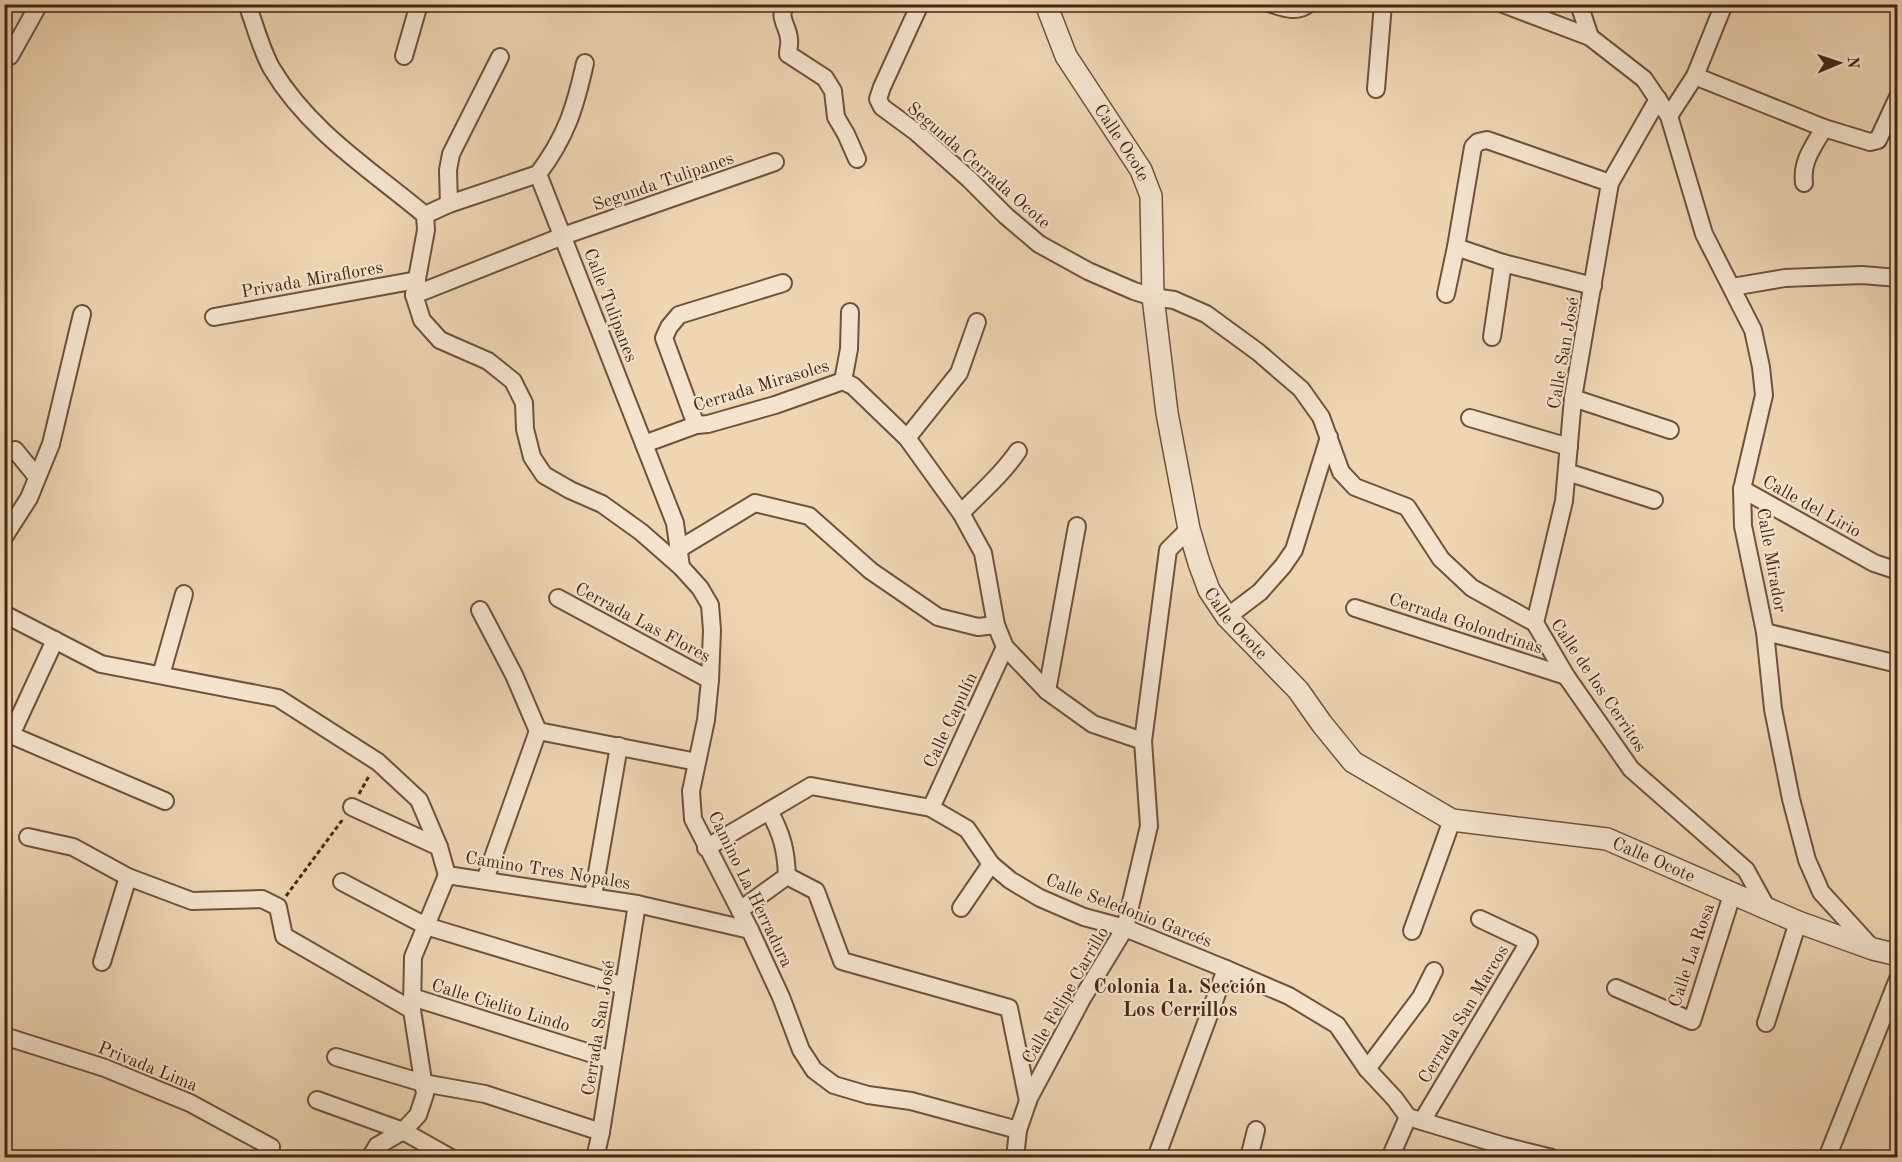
<svg xmlns="http://www.w3.org/2000/svg" width="1902" height="1162" font-family="'Old Standard TT',serif">
<style>
.lines{fill:none;stroke-linecap:round;stroke-linejoin:round}
.minor-casing{stroke:#6f523c;stroke-width:20}
.tertiary-casing{stroke:#6f523c;stroke-width:24}
.path{stroke:#452614;stroke-width:3;stroke-dasharray:4.5 3;stroke-linecap:butt}
.minor{stroke:#f4e4ce;stroke-width:16}
.tertiary{stroke:#f4e4ce;stroke-width:21}
.labels{text-anchor:middle;stroke-width:4.5;stroke-linejoin:round;paint-order:stroke}
.street-label{font-size:18px;fill:#452614;stroke:#f4e4ce}
.neighbourhood-label{font-size:20px;font-weight:bold;fill:#452614;stroke:#f4e4ce}
</style>
<rect width="100%" height="100%" fill="#eed6b3"/>
<filter id="stains"><feTurbulence type="fractalNoise" baseFrequency=".00333" numOctaves="4"/><feColorMatrix values="0 0 0 0 .2 0 0 0 0 .09 0 0 0 0 .02 0 0 0 .5 -.17"/></filter>
<radialGradient id="worn" r=".72"><stop offset=".6" stop-color="#630" stop-opacity="0"/><stop offset="1" stop-color="#630" stop-opacity=".3"/></radialGradient>
<g class="lines">
<!-- minor casing -->
<g class="minor-casing">
<g id="minor">
<path d="M247 4C255 25 261 50 272 69 310 132 370 169 425 215L426 230 414 295 422 320 440 340 488 361 513 381 524 403 525 429 532 457 544 475 570 490 602 504 641 532 681 567 700 588 710 605 712 630 710 680 706 720 691 791 693 819 750 930 781 997 801 1050 814 1070 834 1085 868 1095 911 1101 1018 1130 1015 1158"/>
<path d="M786 4C777 18 788 25 789 39 790 43 788 50 788 54L825 78 833 91 836 117 846 134 857 159"/>
<polyline points="920,4 882,87 878,99 882,107 916,132 969,179 1006,216 1039,244 1088,271 1134,291 1153,297 1174,300 1206,314 1258,352 1301,389 1321,417 1341,472 1355,487 1407,507 1441,559 1472,588 1535,623 1566,676 1631,769 1746,870 1768,910"/>
<path d="M1272 4C1284 8 1297 13 1308 4"/>
<polyline points="1503,4 1590,37 1644,79 1669,116 1704,234 1753,330 1761,367 1764,395 1742,489 1743,526 1765,632 1773,709 1791,799 1807,860 1821,892 1872,948"/>
<polyline points="1579,4 1590,37"/>
<polyline points="10,56 39,4"/>
<polyline points="404,56 419,4"/>
<polyline points="1695,76 1824,128 1870,142 1878,140 1898,97"/>
<polyline points="1376,89 1383,4"/>
<polyline points="1669,116 1695,76 1724,4"/>
<polyline points="538,174 675,523 681,567"/>
<path d="M538 174C566 137 575 108 585 63"/>
<path d="M1804 183C1801 161 1814 146 1824 128"/>
<polyline points="449,204 448,170 451,154 500,57"/>
<polyline points="425,215 449,204 538,174"/>
<polyline points="1593,286 1503,263 1456,247 1473,147 1478,142 1487,140 1610,183"/>
<polyline points="1732,287 1785,278 1862,275 1898,278"/>
<polyline points="1446,294 1456,247"/>
<polyline points="414,295 563,236 775,162"/>
<polyline points="214,317 417,280"/>
<polyline points="1492,337 1503,263"/>
<polyline points="843,381 849,349 850,312"/>
<polyline points="1573,398 1670,430"/>
<polyline points="1470,418 1569,447"/>
<polyline points="696,425 664,338 669,327 679,315 783,283"/>
<polyline points="907,438 959,373 977,322"/>
<polyline points="644,444 696,425 708,424 775,405 843,381 853,386 907,438 961,513 983,553 996,625 1005,647 1047,691 1093,724 1143,741"/>
<polyline points="15,450 37,477"/>
<polyline points="1567,472 1654,500"/>
<polyline points="1742,489 1874,563 1898,571"/>
<path d="M961 513C980 493 1002 475 1018 451"/>
<polyline points="4,537 29,498 51,444 82,314"/>
<polyline points="679,549 755,503 809,516 871,571 938,617 978,627 996,625"/>
<polyline points="558,598 710,680"/>
<polyline points="1355,608 1566,676"/>
<polyline points="480,610 514,675 538,731"/>
<polyline points="4,614 101,664 278,698 378,762 419,800 439,847 447,875 637,904 750,930"/>
<polyline points="1227,617 1260,592 1283,566 1294,550 1329,437"/>
<polyline points="1535,623 1564,501 1573,398 1610,183 1658,99"/>
<polyline points="1765,632 1898,664"/>
<polyline points="55,640 11,735 165,801"/>
<polyline points="161,675 184,594"/>
<polyline points="1047,691 1077,526"/>
<polyline points="538,731 697,762"/>
<polyline points="352,807 439,847"/>
<polyline points="931,808 1005,647"/>
<polyline points="28,837 73,847 128,877 192,901 262,899 278,907 284,936 412,1010"/>
<polyline points="706,848 811,786 931,808 967,829 991,864 1010,880 1040,898 1084,917 1125,928 1226,969 1289,996 1337,1025 1367,1069 1395,1099 1408,1117 1504,1146 1552,1158"/>
<polyline points="787,876 816,891 842,961 1009,1008 1028,1101"/>
<polyline points="485,880 538,731"/>
<polyline points="342,882 426,926 624,986"/>
<polyline points="593,896 619,746"/>
<polyline points="961,908 991,864"/>
<path d="M740 910 787 876C786 850 782 834 769 811"/>
<polyline points="1412,931 1452,820"/>
<polyline points="102,962 128,877"/>
<polyline points="1616,988 1692,1021 1732,895"/>
<polyline points="412,997 612,1060"/>
<polyline points="1766,1023 1798,922"/>
<polyline points="4,1036 105,1068 190,1103 271,1147 268,1158"/>
<polyline points="336,1057 423,1083 485,1094 601,1132"/>
<polyline points="1367,1069 1421,997 1434,971"/>
<polyline points="317,1100 403,1131 451,1158"/>
<polyline points="1422,1121 1529,942 1480,919"/>
<polyline points="1018,1130 1029,1098 1083,997 1125,928 1149,826 1143,741 1168,550 1189,529"/>
<polyline points="370,1158 377,1146 403,1131 418,1115 425,1094 412,1010 413,957 447,875"/>
<polyline points="595,1158 601,1132 637,904"/>
<polyline points="1156,1158 1226,969"/>
<polyline points="1249,1158 1256,1130"/>
<polyline points="1390,1158 1408,1117"/>
<polyline points="1827,1158 1898,979"/>
</g>
</g>
<!-- tertiary casing -->
<g class="tertiary-casing">
<g id="tertiary">
<path id="s1" d="M1046 4 1066 56 1141 170 1151 196 1153 297 1167 413 1189 529 1199 563 1209 590 1227 617 1298 690 1322 724 1353 762 1452 820 1607 839 1798 922 1873 949 1898 955"/>
</g>
</g>
<!-- path -->
<g class="path">
<polyline points="359,794 369,776"/>
<polyline points="286,896 343,819"/>
</g>
<!-- minor -->
<use href="#minor" class="minor"/>
<!-- tertiary -->
<use href="#tertiary" class="tertiary"/>
</g>
<g class="labels">
<!-- street labels -->
<g class="street-label">
<text dy="6" stroke="none"><textPath href="#s1" startOffset="159">Calle Ocote</textPath></text>
<text transform="translate(979 165) rotate(41)" y="6">Segunda Cerrada Ocote</text>
<text transform="translate(663 181) rotate(-19)" y="6">Segunda Tulipanes</text>
<text transform="translate(312 279) rotate(-10)" y="6">Privada Miraflores</text>
<text transform="translate(611 305) rotate(69)" y="6">Calle Tulipanes</text>
<text transform="translate(1563 353) rotate(-80)" y="6">Calle San José</text>
<text transform="translate(761 385) rotate(-17)" y="6">Cerrada Mirasoles</text>
<text transform="translate(1812 506) rotate(29)" y="6">Calle del Lirio</text>
<text transform="translate(1772 560) rotate(80)" y="6">Calle Mirador</text>
<text dy="6" stroke="none"><textPath href="#s1" startOffset="663">Calle Ocote</textPath></text>
<text transform="translate(643 622) rotate(28)" y="6">Cerrada Las Flores</text>
<text transform="translate(1466 623) rotate(18)" y="6">Cerrada Golondrinas</text>
<text transform="translate(1599 685) rotate(56)" y="6">Calle de los Cerritos</text>
<text transform="translate(950 720) rotate(-65)" y="6">Calle Capulín</text>
<text dy="6" stroke="none"><textPath href="#s1" startOffset="1167">Calle Ocote</textPath></text>
<text transform="translate(548 870) rotate(9)" y="6">Camino Tres Nopales</text>
<text transform="translate(751 889) rotate(64)" y="6">Camino La Herradura</text>
<text transform="translate(1129 910) rotate(21)" y="6">Calle Seledonio Garcés</text>
<text transform="translate(1691 955) rotate(-71)" y="6">Calle La Rosa</text>
<text transform="translate(1065 995) rotate(-60)" y="6">Calle Felipe Carrillo</text>
<text transform="translate(501 1005) rotate(17)" y="6">Calle Cielito Lindo</text>
<text transform="translate(1463 1014) rotate(-59)" y="6">Cerrada San Marcos</text>
<text transform="translate(598 1028) rotate(-81)" y="6">Cerrada San José</text>
<text transform="translate(148 1066) rotate(22)" y="6">Privada Lima</text>
</g>
<!-- neighbourhood labels -->
<g class="neighbourhood-label">
<text x="1180" y="993">Colonia 1a. Sección<tspan x="1180" dy="23">Los Cerrillos</tspan></text>
</g>
</g>
<!-- margin -->
<rect width="1902" height="1162" fill="none" stroke="#eed6b3" stroke-width="24"/>
<rect x="6" y="6" width="1890" height="1150" fill="none" stroke="#452614" stroke-width="3"/>
<rect x="12" y="12" width="1878" height="1138" fill="none" stroke="#452614" stroke-width="1.5"/>
<!-- north arrow -->
<g transform="translate(1839 63) rotate(88)" stroke="#f4e4ce" stroke-width="4.5" paint-order="stroke">
<path d="M0-4.5L10 22L0 15L-10 22Z" fill="#452614"/>
<text y="-9" font-size="16" font-weight="bold" text-anchor="middle" fill="#452614">N</text>
</g>
<rect width="100%" height="100%" filter="url(#stains)"/>
<rect width="100%" height="100%" fill="url(#worn)"/>
</svg>
